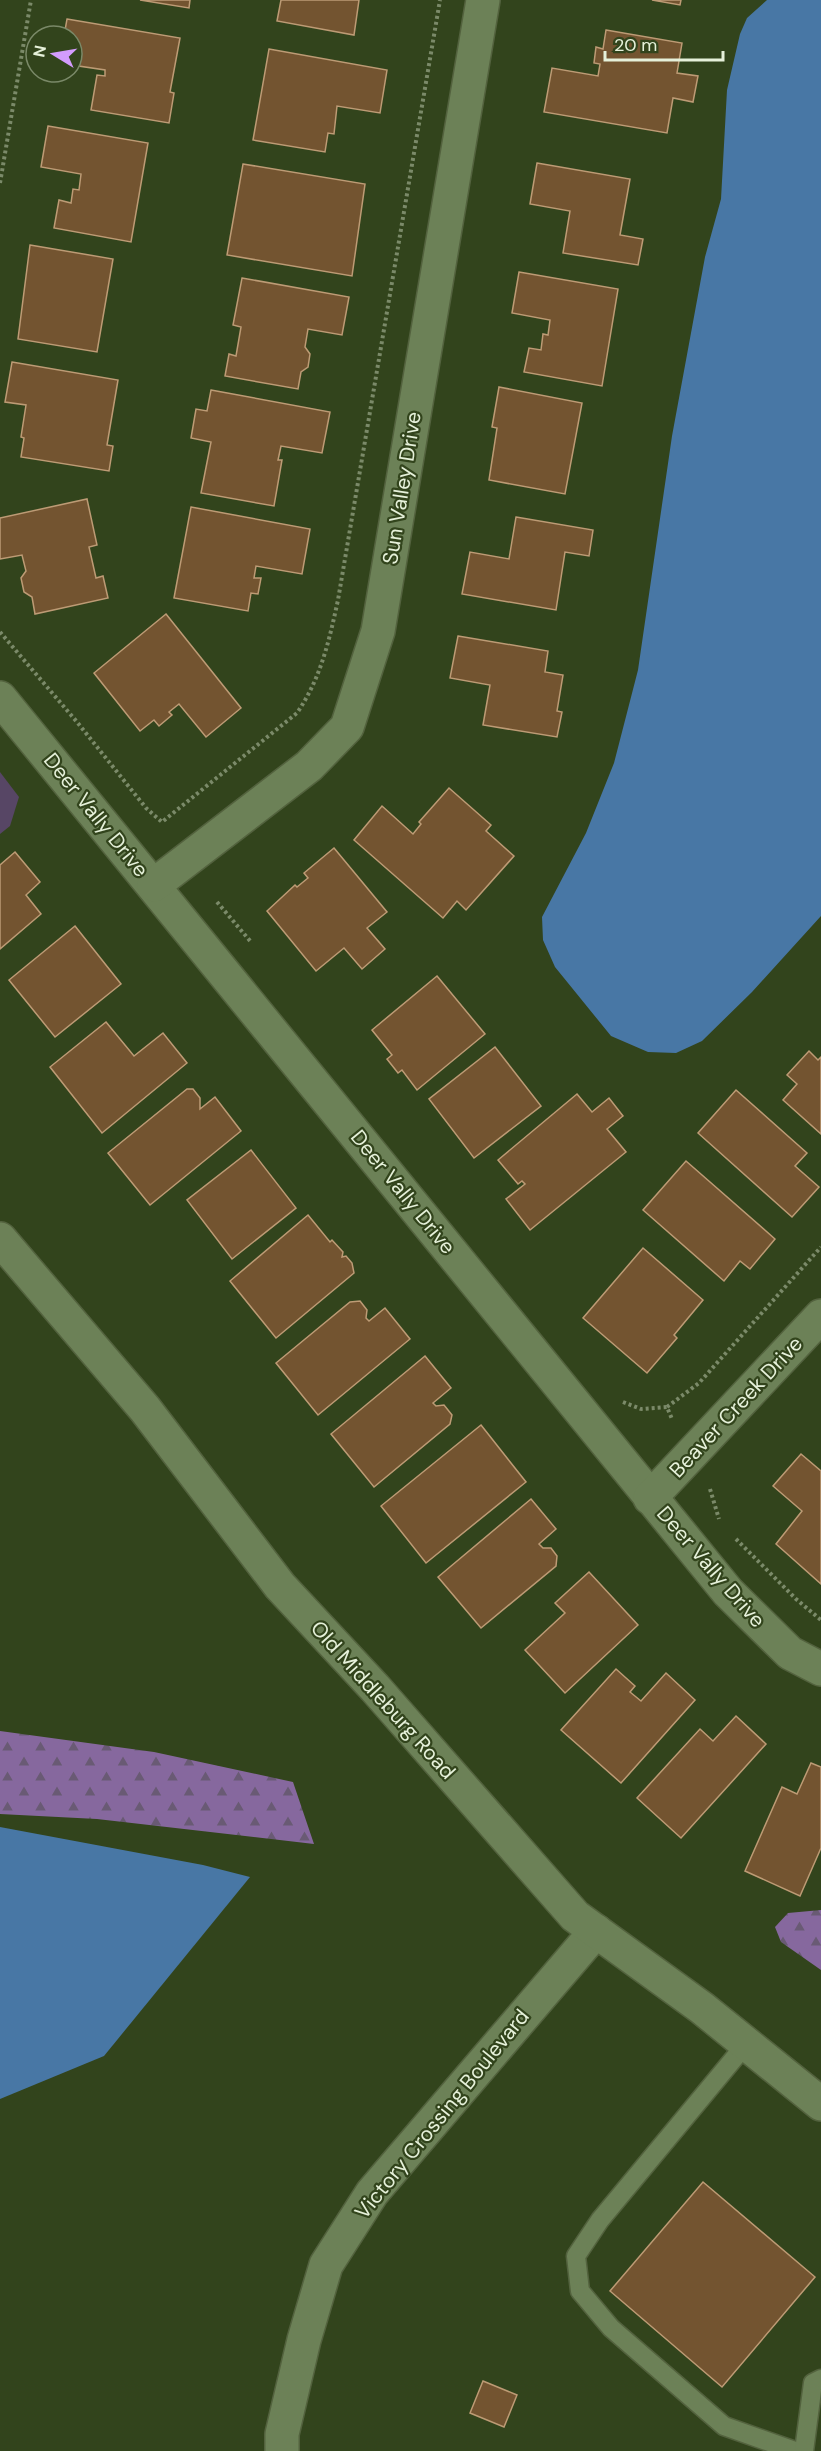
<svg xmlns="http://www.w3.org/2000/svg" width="821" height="2451" font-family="'DM Sans',sans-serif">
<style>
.forest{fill:url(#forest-firs)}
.park{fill:#574665}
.water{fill:#4877a5}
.building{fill:#735430;stroke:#bd9b75;stroke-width:1.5}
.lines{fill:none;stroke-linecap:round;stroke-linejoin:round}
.lane-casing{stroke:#53623e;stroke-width:21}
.street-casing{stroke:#53623e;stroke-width:36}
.secondary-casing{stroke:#53623e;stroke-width:36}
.path{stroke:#7b8a69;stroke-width:4;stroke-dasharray:3 3;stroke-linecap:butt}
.lane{stroke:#6c8157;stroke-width:18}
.street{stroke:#6c8157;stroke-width:33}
.secondary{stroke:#6c8157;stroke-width:33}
.labels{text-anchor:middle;stroke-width:4.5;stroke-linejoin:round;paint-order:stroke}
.street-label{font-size:21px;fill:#e6f1da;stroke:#32441c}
</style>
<defs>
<pattern id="forest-firs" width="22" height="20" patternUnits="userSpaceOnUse" patternTransform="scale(1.5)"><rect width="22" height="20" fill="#86689e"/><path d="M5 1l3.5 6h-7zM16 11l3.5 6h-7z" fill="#695a74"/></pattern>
</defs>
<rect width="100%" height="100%" fill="#32441c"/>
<!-- forest -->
<g class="forest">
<polygon points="0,1731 154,1752 293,1782 314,1844 97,1819 0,1814"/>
<polygon points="821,1910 821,1970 781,1942 775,1927 788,1913"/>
</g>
<!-- park -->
<polygon class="park" points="0,772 19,797 10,826 0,834"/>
<!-- water -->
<g class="water">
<polygon points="767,0 821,0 821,916 752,992 702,1041 676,1053 648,1052 611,1036 555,967 543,940 542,917 586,833 614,763 638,670 672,436 705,257 721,199 727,90 740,34 747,18"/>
<polygon points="0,1827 203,1865 250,1877 104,2056 0,2099"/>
</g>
<!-- building -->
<g class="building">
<polygon points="140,0 190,0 189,8"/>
<polygon points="281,0 359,0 354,35 277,21"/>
<polygon points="652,0 681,0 680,5"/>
<polygon points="67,19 180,38 170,92 174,93 169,123 91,110 97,75 105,76 105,70 72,65 72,36 64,36"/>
<polygon points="606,30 682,43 677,73 698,76 693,102 673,98 667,133 544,112 552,68 598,76 600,64 594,63 596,47 603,49"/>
<polygon points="269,49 387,70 380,113 337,106 334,134 328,133 325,152 253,140"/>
<polygon points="48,126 148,143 131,242 54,228 59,200 71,203 73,189 79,190 81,174 41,167"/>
<polygon points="537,163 630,179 620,235 643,239 638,265 563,253 570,211 530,204"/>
<polygon points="243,164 365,184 352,276 227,255"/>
<polygon points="30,245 113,259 97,352 18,339"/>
<polygon points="519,272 618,289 602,386 524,372 529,348 541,350 543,334 548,335 550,320 512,313"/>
<polygon points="242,278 349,297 342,335 308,329 305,347 310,354 308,367 301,372 298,389 225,376 229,354 236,356 241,327 233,325"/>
<polygon points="12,362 118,380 107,445 113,446 109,471 21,457 24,438 21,437 26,405 5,402"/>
<polygon points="499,387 582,403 565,494 489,480 497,428 492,427"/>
<polygon points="211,390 330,412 322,453 281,446 278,460 282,460 274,506 201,493 211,442 191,438 196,409 207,411"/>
<polygon points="87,499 97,545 89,547 96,578 103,576 108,598 35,614 32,597 24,592 21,578 26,571 22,555 0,559 0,518"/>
<polygon points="191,507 310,529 302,574 256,566 254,578 261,578 258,594 251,593 248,611 174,598"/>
<polygon points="516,517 593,530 589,556 565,552 556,610 462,594 470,552 509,559"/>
<polygon points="166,614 241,708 206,737 179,704 169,712 172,715 159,726 154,720 140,731 94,673"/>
<polygon points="458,636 548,651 545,672 563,675 557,711 562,712 557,737 483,725 490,685 450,678"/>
<polygon points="449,788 491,825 486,831 514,856 466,910 457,901 443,918 354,840 382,806 413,834 421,824 419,822"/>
<polygon points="334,848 387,912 367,928 385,949 362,969 344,948 316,971 267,911 295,885 297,887 308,878 304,873"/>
<polygon points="15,852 40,882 26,895 41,914 0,949 0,865"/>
<polygon points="75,926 121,984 55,1037 9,980"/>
<polygon points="437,976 485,1034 417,1090 402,1070 398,1073 387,1059 392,1055 372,1030"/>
<polygon points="106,1022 134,1056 163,1033 187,1063 102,1133 50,1067"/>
<polygon points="495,1047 541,1106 474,1158 429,1099"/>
<polygon points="809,1051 818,1060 821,1057 821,1134 783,1100 797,1084 787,1075"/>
<polygon points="187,1089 193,1089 200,1098 200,1109 215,1097 241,1131 150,1205 108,1153"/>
<polygon points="736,1090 807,1153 795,1166 819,1187 792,1217 698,1133"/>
<polygon points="577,1094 592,1112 609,1098 623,1116 607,1129 626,1152 530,1230 506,1199 525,1184 522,1181 518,1184 498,1160"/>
<polygon points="251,1150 296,1208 232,1259 187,1200"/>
<polygon points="686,1161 775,1239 750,1269 740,1261 724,1281 643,1210"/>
<polygon points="308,1215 330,1242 332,1240 343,1252 342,1257 346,1256 352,1263 354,1273 276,1338 230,1281"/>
<polygon points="643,1248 703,1300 674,1335 677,1338 647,1373 583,1318"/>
<polygon points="360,1301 367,1310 366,1318 369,1321 385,1308 410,1339 318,1415 276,1363 350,1302"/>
<polygon points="425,1356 451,1388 433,1403 436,1406 444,1405 452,1415 450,1424 374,1487 331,1434"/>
<polygon points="481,1425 526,1482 426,1563 381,1506"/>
<polygon points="801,1454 821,1471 821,1584 776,1544 802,1511 773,1486"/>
<polygon points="531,1499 556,1529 539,1544 543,1548 551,1548 557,1556 556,1566 481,1628 438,1577"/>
<polygon points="589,1572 638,1625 565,1693 525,1650 565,1613 555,1603"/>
<polygon points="616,1669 635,1686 630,1692 641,1701 666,1673 695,1700 621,1783 561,1730"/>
<polygon points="736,1716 766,1744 681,1838 637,1798 700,1729 713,1741"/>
<polygon points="811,1763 821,1767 821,1848 800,1896 745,1871 782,1787 797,1794"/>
<polygon points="703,2182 815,2277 722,2387 610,2291"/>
<polygon points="483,2381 517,2395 504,2427 470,2413"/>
</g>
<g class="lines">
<!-- lane casing -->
<g class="lane-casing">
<g id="lane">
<polyline points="746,2044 600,2220 576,2256 580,2291 611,2328 724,2426 795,2451"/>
<polyline points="804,2451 813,2383 821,2379"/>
</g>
</g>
<!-- street casing -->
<g class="street-casing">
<g id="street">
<polyline points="0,698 728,1592 790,1653 821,1669"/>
<polyline points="154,885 309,766 347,727 378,631 483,0"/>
<polyline points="650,1498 821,1316"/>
<polyline points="282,2451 282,2434 304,2340 326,2265 372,2193 596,1931"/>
</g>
</g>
<!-- secondary casing -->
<g class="secondary-casing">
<polyline id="secondary" points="0,1239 145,1409 280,1586 375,1688 575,1916 702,2008 821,2104"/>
</g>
<!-- path -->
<g class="path">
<polyline points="0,183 31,0"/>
<path d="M0 632 77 722 146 808 162 822 297 713C321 678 329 641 338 600L440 0"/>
<polyline points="217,902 251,942"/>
<polyline points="623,1402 641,1409 667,1407 672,1419"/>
<polyline points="667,1407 699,1383 821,1247"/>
<polyline points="710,1489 719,1519"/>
<polyline points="736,1539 796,1599 821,1620"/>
</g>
<!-- lane -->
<use href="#lane" class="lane"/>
<!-- street -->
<use href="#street" class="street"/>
<!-- secondary -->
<use href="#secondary" class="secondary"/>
</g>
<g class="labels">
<!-- street labels -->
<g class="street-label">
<text transform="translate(402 488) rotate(-81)" y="7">Sun Valley Drive</text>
<text transform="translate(96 815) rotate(51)" y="7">Deer Vally Drive</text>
<text transform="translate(403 1192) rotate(51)" y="7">Deer Vally Drive</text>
<text transform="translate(736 1407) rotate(-47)" y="7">Beaver Creek Drive</text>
<text transform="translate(711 1567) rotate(49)" y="7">Deer Vally Drive</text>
<text transform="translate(383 1700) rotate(48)" y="7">Old Middleburg Road</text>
<text transform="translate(442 2114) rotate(-51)" y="7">Victory Crossing Boulevard</text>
</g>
</g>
<!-- north arrow -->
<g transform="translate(54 54) rotate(281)"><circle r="28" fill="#32441c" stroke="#7a8968" stroke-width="1.5"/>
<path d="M0-4.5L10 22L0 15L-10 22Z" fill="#d39cfd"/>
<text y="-9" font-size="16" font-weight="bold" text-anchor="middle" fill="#e6f1da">N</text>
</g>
<!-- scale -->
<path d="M605 51v9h118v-9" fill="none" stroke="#e6f1da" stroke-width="3"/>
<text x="614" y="51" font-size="18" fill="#e6f1da" stroke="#32441c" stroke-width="4.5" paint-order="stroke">20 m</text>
</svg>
